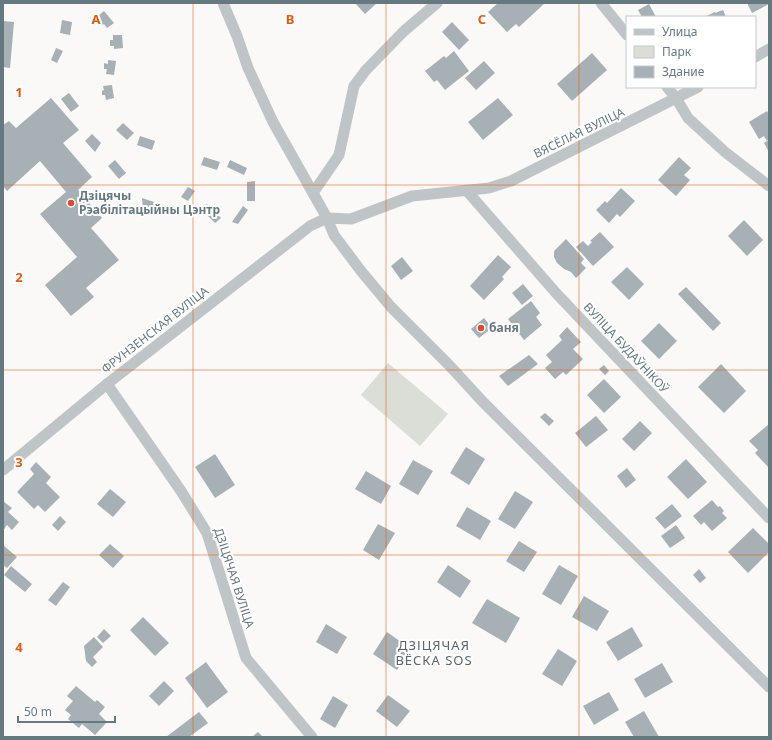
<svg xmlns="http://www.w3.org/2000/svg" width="772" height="740" font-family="'Noto Sans',sans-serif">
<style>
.green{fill:#daded7}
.building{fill:#a6b0b5}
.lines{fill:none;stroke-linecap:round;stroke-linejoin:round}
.street{stroke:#bfc5c7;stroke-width:11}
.grid{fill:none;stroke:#e8590c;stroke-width:1;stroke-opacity:0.55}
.poi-dot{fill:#dc4a36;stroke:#fff;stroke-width:1.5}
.labels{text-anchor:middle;stroke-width:4;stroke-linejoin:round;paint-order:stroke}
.street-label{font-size:12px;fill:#667981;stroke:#fff}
.poi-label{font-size:12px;font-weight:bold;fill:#667981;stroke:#fff;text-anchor:start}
.neighbourhood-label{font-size:13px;letter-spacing:1px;fill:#58666d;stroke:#fff}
.grid-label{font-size:13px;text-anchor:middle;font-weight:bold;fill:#e8590c;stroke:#fff;stroke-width:4;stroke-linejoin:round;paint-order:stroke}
</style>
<rect width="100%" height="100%" fill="#faf9f8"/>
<!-- green -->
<polygon class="green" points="388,363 448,414 420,446 361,395"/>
<!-- building -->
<g class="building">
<polygon points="355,3 377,3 365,14"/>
<polygon points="498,3 545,3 519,27 516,24 507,32 488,12"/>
<polygon points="747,3 769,3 769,4 752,13"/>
<polygon points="649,4 656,17 642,17 638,10"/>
<polygon points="723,10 726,17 704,17 715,12 715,13"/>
<polygon points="104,11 114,23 107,28 104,24 101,26 98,21 100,19 98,16"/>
<polygon points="62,20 72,22 70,35 60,33"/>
<polygon points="3,21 14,22 10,68 3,67"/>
<polygon points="452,22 469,40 459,50 442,32"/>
<polygon points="113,35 122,35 123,48 114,49 114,46 110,46 110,40 113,40"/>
<polygon points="56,48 63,51 57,63 51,60"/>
<polygon points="454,51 469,71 445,90 437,80 434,82 425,71 444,56 446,58"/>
<polygon points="592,53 607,70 572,101 557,84"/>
<polygon points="108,60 116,61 114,75 106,74 107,69 104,69 104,63 108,64"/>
<polygon points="484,61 495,73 476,90 465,78"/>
<polygon points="112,85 114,98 106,100 105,95 102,95 102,91 104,90 103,86"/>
<polygon points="69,93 79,106 71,112 61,99"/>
<polygon points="51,98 79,130 63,143 92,177 78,190 102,218 91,228 119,260 86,288 94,297 71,316 45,285 77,257 40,214 66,192 40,161 7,191 3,186 3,125 9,121 16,128"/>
<polygon points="498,98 513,115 483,140 468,122"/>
<polygon points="767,111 769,114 769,139 767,141 764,136 759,139 749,122"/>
<polygon points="123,123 134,133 127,140 116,130"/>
<polygon points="92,134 101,143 95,152 85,141"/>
<polygon points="140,136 155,141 152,150 137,145"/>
<polygon points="769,140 769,152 764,143"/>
<polygon points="204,157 220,162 217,170 201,165"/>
<polygon points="679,157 691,168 684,175 690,180 676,196 658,180"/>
<polygon points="115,160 126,173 119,179 108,166"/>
<polygon points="230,160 247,168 244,175 227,167"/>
<polygon points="255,181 255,201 247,201 247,182"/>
<polygon points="188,187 195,191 188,201 181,197"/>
<polygon points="621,188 635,201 620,217 617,214 609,223 596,210 605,201 607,203"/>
<polygon points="142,198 157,203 154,212 143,209"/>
<polygon points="207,204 221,218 215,223 202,210"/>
<polygon points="243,206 248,210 238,224 232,222"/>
<polygon points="744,220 763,240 747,256 728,236"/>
<polygon points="600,232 614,247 593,266 576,247 583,241 588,246 592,242 590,241"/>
<polygon points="566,239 584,259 581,263 586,268 576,278 571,272 564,269 557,263 554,257 554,251"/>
<polygon points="498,255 511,267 502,277 504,279 484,300 470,286"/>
<polygon points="402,257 413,271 401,280 391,266"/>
<polygon points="627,267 644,284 629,300 611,282"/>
<polygon points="523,284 533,296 522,305 512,293"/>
<polygon points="686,287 721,323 713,331 678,294"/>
<polygon points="531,301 540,313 536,317 542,325 524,340 508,319"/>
<polygon points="484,318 492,328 479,338 471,329"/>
<polygon points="659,323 677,341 659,359 641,341"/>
<polygon points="567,327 581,342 573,349 583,359 566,375 563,372 555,379 545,368 552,362 546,355 562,340 559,336"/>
<polygon points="529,355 538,364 508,386 499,376"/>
<polygon points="721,364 746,391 724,413 698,387"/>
<polygon points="604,365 609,371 605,375 599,369"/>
<polygon points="604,379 621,397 604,413 587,395"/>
<polygon points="545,413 554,421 549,426 540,417"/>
<polygon points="596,416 608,430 586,447 575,433"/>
<polygon points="640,421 652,433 634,451 622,439"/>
<polygon points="769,424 769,468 755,453 758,450 749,441"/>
<polygon points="466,447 485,459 469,485 450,473"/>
<polygon points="215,454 235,485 215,498 195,467"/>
<polygon points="686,459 707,482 688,499 667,477"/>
<polygon points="413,460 433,471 418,495 399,484"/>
<polygon points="36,462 51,477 46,483 60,497 45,512 38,505 34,509 17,492 34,474 30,469"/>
<polygon points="627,468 636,480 626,488 617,476"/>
<polygon points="366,471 391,486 381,504 355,489"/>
<polygon points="110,489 126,502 113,517 97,504"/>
<polygon points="515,491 533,502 515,529 498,519"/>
<polygon points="712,500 718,507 720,506 724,511 722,513 727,518 712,531 704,522 701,525 693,516"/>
<polygon points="3,501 12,508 8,512 19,522 12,530 7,525 3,531"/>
<polygon points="672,504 682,516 665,529 655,518"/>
<polygon points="467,507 491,521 480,540 456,526"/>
<polygon points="60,516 66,522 58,531 52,525"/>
<polygon points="378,524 395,533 379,560 363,550"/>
<polygon points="676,525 685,538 670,548 661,536"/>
<polygon points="753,528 769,544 769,552 748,573 728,552"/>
<polygon points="519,541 537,552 524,572 506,561"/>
<polygon points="110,544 124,556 113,568 99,555"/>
<polygon points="3,545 17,557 7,568 3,565"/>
<polygon points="448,565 471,581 460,598 437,582"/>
<polygon points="559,565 578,576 561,605 542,594"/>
<polygon points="11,566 32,584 25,592 4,575"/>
<polygon points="699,569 706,578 700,583 693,575"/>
<polygon points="63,582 70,587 56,606 48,600"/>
<polygon points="584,596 609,611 597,631 572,617"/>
<polygon points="487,599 520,618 506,643 472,623"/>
<polygon points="143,617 169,643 155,656 130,630"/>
<polygon points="326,624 347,637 337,654 316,642"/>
<polygon points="632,627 643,646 618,661 606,642"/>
<polygon points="104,629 111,636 103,643 97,637"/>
<polygon points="387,632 411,649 397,670 373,654"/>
<polygon points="94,637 103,647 93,657 97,662 92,667 86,661 84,646"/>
<polygon points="558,649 577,661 562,686 542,674"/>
<polygon points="206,662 228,692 207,708 185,678"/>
<polygon points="662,663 673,682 645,698 634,679"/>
<polygon points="164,681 174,691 159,706 149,696"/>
<polygon points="76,686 95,702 97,700 105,707 99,714 107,722 95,735 82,724 79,728 68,719 71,715 65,710 73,701 67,696"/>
<polygon points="609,692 619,710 594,725 583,706"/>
<polygon points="388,695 410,711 397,727 376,711"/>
<polygon points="333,696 348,705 335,728 320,719"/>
<polygon points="644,711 659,737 634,737 625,722"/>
<polygon points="199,712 208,723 189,737 166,737"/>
<polygon points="258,732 263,737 252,737"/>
</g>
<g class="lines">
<!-- street -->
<g class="street">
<polyline points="223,3 237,36 248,68 273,122 327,218 334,235 361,271 391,307 449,365 483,402 769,687"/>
<polyline points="601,3 627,35"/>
<polyline points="755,57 769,49"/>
<polyline points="667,87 676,98 688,118 725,152 769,186"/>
<polyline points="467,191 556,293 769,518"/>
<polyline points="313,193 339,155 354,86 366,70 404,31 437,3"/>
<polyline points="107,384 181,491 207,533 246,658 312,737"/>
<polyline points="3,470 107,384 310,226 327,218 351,219 412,196 489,188 511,181 698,87"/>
</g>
</g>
<!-- grid -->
<path class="grid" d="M193 3V737M386 3V737M579 3V737M3 185H769M3 370H769M3 555H769"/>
<!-- markers -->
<g class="poi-dot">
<circle cx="71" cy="203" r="4"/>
<circle cx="481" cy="328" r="4"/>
</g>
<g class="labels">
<!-- street labels -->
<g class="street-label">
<text transform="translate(579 133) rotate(-26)" y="4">ВЯСЁЛАЯ ВУЛІЦА</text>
<text transform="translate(155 330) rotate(-38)" y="4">ФРУНЗЕНСКАЯ ВУЛІЦА</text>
<text transform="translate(626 348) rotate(47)" y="4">ВУЛІЦА БУДАЎНІКОЎ</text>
<text transform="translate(234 578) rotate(72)" y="4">ДЗІЦЯЧАЯ ВУЛІЦА</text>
</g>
<!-- poi labels -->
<g class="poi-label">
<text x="79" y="200">Дзіцячы<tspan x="79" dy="14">Рэабілітацыйны Цэнтр</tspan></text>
<text x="489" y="332">баня</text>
</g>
<!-- neighbourhood labels -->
<g class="neighbourhood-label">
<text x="434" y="650">ДЗІЦЯЧАЯ<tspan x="434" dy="15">ВЁСКА SOS</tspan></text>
</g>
</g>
<g class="grid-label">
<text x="96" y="24">A</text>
<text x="290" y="24">B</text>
<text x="482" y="24">C</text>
<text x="19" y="97">1</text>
<text x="19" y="282">2</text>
<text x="19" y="467">3</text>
<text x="19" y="652">4</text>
</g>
<!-- border -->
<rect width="772" height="740" fill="none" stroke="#667981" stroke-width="8"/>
<!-- legend -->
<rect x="626" y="16" width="130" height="72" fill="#ffffff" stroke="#c2c9cd"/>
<rect x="634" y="29" width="20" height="6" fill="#bfc5c7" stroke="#c2c9cd"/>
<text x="662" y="36" font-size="12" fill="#667981">Улица</text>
<rect x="634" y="46" width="20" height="12" fill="#daded7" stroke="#c2c9cd"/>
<text x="662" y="56" font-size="12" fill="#667981">Парк</text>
<rect x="634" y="66" width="20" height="12" fill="#a6b0b5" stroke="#c2c9cd"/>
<text x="662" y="76" font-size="12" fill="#667981">Здание</text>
<!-- scale -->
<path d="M18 716v6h97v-6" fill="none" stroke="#667981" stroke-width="2"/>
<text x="24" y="716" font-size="12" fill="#667981" stroke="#ffffff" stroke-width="3" paint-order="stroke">50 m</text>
</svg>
